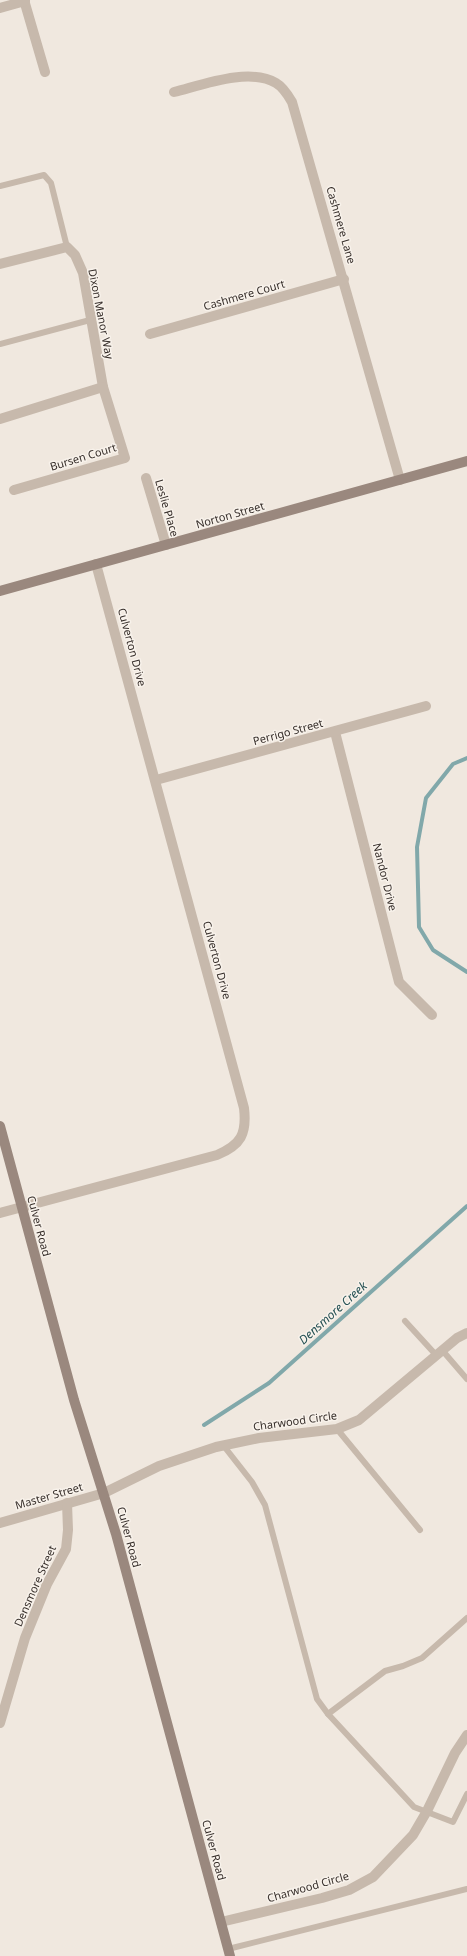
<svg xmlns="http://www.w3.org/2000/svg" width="467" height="1956" font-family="'Noto Sans',sans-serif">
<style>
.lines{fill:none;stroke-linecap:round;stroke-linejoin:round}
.stream{stroke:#81a8aa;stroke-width:4}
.lane{stroke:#c7b9ac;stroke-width:6}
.street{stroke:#c7b9ac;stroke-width:10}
.secondary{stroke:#9a887e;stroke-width:10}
.labels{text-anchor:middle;stroke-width:3;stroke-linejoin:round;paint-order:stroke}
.street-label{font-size:11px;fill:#362e2a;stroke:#f8f2eb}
.water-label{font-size:12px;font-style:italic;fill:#245053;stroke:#f8f2eb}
</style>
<rect width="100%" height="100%" fill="#f0e8df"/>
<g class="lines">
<!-- stream -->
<g class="stream">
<polyline points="467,758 453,764 426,798 417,847 419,927 433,950 467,972"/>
<polyline points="204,1425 269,1383 467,1206"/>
</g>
<!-- lane -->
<g class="lane">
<polyline points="0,186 44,175 51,183 67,247"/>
<polyline points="0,344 90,320"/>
<polyline points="405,1321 436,1355"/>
<polyline points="442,1350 467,1379"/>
<polyline points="337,1429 420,1530"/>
<polyline points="223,1445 252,1482 265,1505 317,1699 328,1714 414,1807 453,1822 467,1794"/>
<polyline points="328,1714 385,1671 403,1666 422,1658 467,1618"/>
<polyline points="228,1949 467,1889"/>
</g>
<!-- street -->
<g class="street">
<polyline points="24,0 45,72"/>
<polyline points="0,8 25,1"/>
<path d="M174 92C202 85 249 67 276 83 283 87 288 95 292 102L400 480"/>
<polyline points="0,264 67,247 75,255 83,273 103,387"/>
<polyline points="150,334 344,279"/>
<polyline points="0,419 103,387 125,458 14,490"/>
<polyline points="146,478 166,545"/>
<polyline points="335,732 399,982 432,1015"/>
<polyline points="156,780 426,706"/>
<path d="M0 1213 217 1155C241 1145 247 1134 244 1108L96 564"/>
<polyline points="0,1523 104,1493 159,1466 216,1447 259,1438 337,1429 359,1420 457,1338 467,1333"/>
<polyline points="0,1723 25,1638 47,1584 66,1549 68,1530 67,1503"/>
<polyline points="221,1922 322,1898 349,1890 373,1877 413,1835 427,1811 455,1753 467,1735"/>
</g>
<!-- secondary -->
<g class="secondary">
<polyline points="0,591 467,461"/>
<polyline points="0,1126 74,1400 116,1534 230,1956"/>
</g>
</g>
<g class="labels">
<!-- street labels -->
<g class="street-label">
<text transform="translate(341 225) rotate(74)" y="4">Cashmere Lane</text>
<text transform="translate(244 295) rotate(-16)" y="4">Cashmere Court</text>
<text transform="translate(101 314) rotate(79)" y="4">Dixon Manor Way</text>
<text transform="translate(83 457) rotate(-17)" y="4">Bursen Court</text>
<text transform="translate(167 508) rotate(74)" y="4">Leslie Place</text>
<text transform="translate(230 515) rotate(-16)" y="4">Norton Street</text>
<text transform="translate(132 647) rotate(75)" y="4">Culverton Drive</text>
<text transform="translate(288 732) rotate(-15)" y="4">Perrigo Street</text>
<text transform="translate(385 877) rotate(76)" y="4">Nandor Drive</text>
<text transform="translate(217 960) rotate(75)" y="4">Culverton Drive</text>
<text transform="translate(39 1226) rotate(75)" y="4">Culver Road</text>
<text transform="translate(295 1421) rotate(-8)" y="4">Charwood Circle</text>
<text transform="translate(49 1496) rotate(-16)" y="4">Master Street</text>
<text transform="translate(129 1537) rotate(75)" y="4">Culver Road</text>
<text transform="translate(35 1586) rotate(-66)" y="4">Densmore Street</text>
<text transform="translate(214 1850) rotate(75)" y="4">Culver Road</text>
<text transform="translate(308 1887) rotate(-16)" y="4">Charwood Circle</text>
</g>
<!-- water labels -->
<g class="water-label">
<text transform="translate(333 1313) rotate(-42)" y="4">Densmore Creek</text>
</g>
</g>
</svg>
